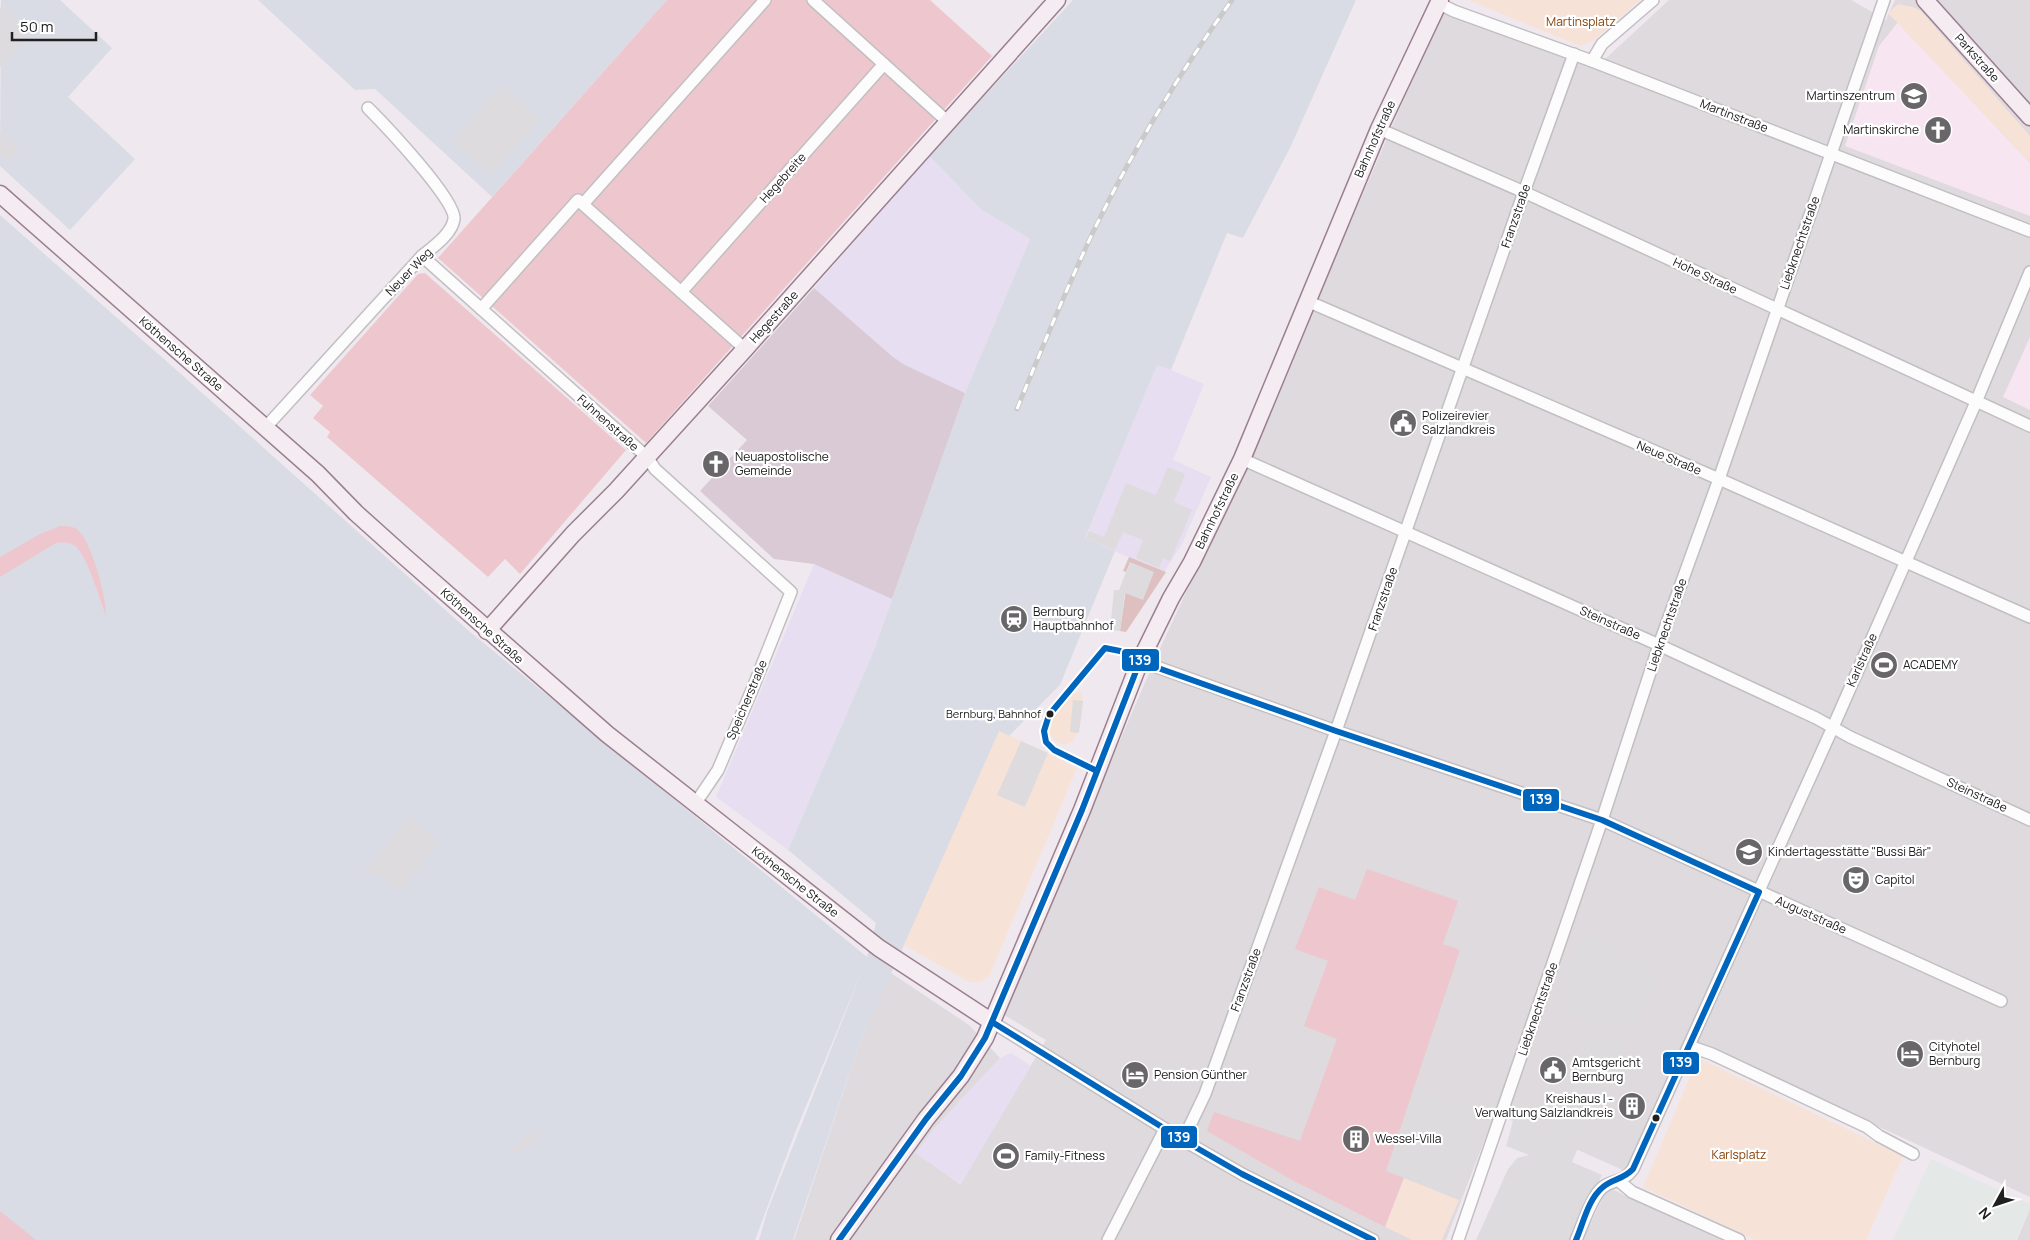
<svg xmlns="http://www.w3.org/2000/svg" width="2030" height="1240" font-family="Manrope,sans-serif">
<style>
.residential{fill:#dedade}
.commercial{fill:#e7def1}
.industrial{fill:#dadce5}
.education{fill:#f8e5f2}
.construction{fill:#d9cad5}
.grass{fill:#eec7ce}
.forest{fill:#dfc0c0}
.park{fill:#f6e2d7}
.parking{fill:#dddbdd}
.plaza{fill:#e4e8e6}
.pier{fill:#dedbde}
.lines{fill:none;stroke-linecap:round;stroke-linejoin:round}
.street-casing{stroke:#c2bfc2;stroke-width:14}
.secondary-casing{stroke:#9b7f8f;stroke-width:19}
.street{stroke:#fdfcfd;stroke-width:11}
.secondary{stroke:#f4ecf1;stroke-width:16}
.rail-casing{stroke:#cbcacb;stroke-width:5}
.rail{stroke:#fff;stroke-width:3;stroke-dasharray:9;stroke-linecap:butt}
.bus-1-casing{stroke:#fff;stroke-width:10}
.bus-1{stroke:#0065bd;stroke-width:6}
.bus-dot{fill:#202020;stroke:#fff;stroke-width:2}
.labels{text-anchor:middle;stroke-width:4.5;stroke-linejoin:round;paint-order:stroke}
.bus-label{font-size:11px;fill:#202020;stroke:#fff;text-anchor:end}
.park-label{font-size:12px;fill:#874106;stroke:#fff}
.street-label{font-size:12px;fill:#202020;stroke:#fff}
.poi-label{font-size:12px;fill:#202020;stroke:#fff;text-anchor:start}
.line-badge{stroke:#fff;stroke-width:2}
.badge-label{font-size:14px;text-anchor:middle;font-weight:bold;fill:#fff}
</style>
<rect width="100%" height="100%" fill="#efe9ef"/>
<!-- residential -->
<g class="residential">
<polygon points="1669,0 1851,0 1886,20 1895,0 2030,0 2030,1197 1686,1037 1625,1171 1495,1113 1446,1240 794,1240 860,1042 891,973 969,1025 1000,1058 933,1130 916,1153 960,1184 1046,1040 1001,1013 1158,653 1252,450 1446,2 1602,62"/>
<polygon points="1614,1190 1636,1201 1722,1240 1583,1240 1605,1193"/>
<polygon points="2030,1209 2030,1240 2017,1240"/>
</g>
<!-- commercial -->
<g class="commercial">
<polygon points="929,156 982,210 1030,239 965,393 905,365 893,357 814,288"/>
<polygon points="1157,364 1204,384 1173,460 1211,477 1182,544 1164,572 1085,539"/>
<polygon points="814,564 892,599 874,650 788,850 716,797"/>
<polygon points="1011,1053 1031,1066 961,1184 915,1153 933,1130 1000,1058"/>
</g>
<!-- industrial -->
<g class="industrial">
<polygon points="1,0 60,0 112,48 68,97 135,159 70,230 0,166"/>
<polygon points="258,0 667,0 492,197 375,89 355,90"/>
<polygon points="1073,0 1356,0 1290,148 1243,238 1227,233 1171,370 1157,365 1085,538 1115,551 1060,685 1006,739 904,945 860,1042 793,1240 759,1240 767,1212 863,968 795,1133 755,1240 0,1240 0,215 173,367 469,631 867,957 876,923 788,850 874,650 965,393 1030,239 982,210 929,156"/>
</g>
<!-- education -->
<g class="education">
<polygon points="1898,22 2030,163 2030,216 1845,146 1879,46"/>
<polygon points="2030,337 2030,410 2003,397"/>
</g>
<!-- construction -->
<polygon class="construction" points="814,288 893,357 905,365 965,393 892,599 814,564 774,559 700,491 747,440 708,406"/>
<!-- grass -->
<g class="grass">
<polygon points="667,0 930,0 992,56 646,443 438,258"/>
<polygon points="425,273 626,450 520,574 505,559 488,577 327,437 330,432 313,418 323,406 310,395 418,274"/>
<path d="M60 526C67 526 73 526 78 530 91 540 107 599 106 616 100 600 87 555 75 546 70 542 63 542 56 543L0 577V557L40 534Z"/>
<polygon points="1367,869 1458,901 1443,944 1460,950 1386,1171 1404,1178 1385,1227 1292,1180 1207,1131 1214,1112 1300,1141 1337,1039 1304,1026 1328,961 1295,949 1319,887 1355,900"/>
<polygon points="0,1211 36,1240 0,1240"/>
</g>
<!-- forest -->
<polygon class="forest" points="1129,557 1166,572 1126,632 1120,631 1130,562 1126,572 1123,571"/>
<!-- park -->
<g class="park">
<polygon points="1468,0 1640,0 1593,41 1580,46"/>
<polygon points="1898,4 1913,7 1921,11 2030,136 2030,163 1888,13"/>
<path d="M1078 692 1082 694C1084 707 1082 745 1064 744 1057 744 1053 739 1050 733 1050 717 1064 706 1073 694Z"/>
<path d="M999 731 1021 741 998 795 1025 807 1048 753 1077 768 991 972C985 982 979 984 967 981L904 945Z"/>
<polygon points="1698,1058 1903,1156 1866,1240 1755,1240 1643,1187"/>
<polygon points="1404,1178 1459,1200 1442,1240 1412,1240 1385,1227"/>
</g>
<!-- parking -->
<g class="parking">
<polygon points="0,7 32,32 0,67"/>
<polygon points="502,86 540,120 490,175 452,140"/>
<polygon points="0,132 19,148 8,160 0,153"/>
<polygon points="1168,467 1185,474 1174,502 1192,510 1170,561 1163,558 1159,568 1136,558 1143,540 1123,532 1115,550 1086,538 1089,531 1104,537 1126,483 1156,495"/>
<polygon points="1130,562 1154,572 1143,600 1125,593 1120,631 1110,630 1114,590 1119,590"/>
<polygon points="1073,700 1083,701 1079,733 1070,732"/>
<polygon points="1021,741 1048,753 1025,807 997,795"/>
<polygon points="411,814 414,821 439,841 400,891 378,874 363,873"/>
<polygon points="1581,930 1662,965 1628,1039 1555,1006"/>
<polygon points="1593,1025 1624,1041 1572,1162 1602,1175 1571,1240 1476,1240 1508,1169 1517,1158 1529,1155 1506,1146 1515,1114 1549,1125"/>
<polygon points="1414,1088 1489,1114 1459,1198 1387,1171"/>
</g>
<!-- plaza -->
<polygon class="plaza" points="1931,1159 2030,1204 2030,1209 2016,1240 1893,1240"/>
<!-- pier -->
<polygon class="pier" points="532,1131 539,1137 525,1150 505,1155"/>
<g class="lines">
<!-- street casing -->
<g class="street-casing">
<g id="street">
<polyline points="813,0 948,122"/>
<polyline points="1438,3 1454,11 1592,61 2030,231"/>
<polyline points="1592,61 1602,44 1653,0"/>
<polyline points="1379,129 1524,192 2030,426"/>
<polyline points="583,204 765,0"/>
<polyline points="422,256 647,457 655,469 791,592 752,690 718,770 695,804"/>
<polyline points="681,292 884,64"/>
<polyline points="1307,301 1719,479 2030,617"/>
<polyline points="481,309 578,200 745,349"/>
<path d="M265 428 422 256C433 247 452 234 454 219 457 201 383 123 368 108"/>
<polyline points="1242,459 1659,645 1816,718 1850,737 2030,820"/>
<polyline points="1140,661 1336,731 1602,820 2001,1001"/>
<polyline points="992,1022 1183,1140 1242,1174 1373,1240"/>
<polyline points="1689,1046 1712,1054 1867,1127 1879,1136 1913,1154"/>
<polyline points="1183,1140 1205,1094 1336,731 1524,192 1574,54"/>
<polyline points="1619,1181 1632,1192 1739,1240"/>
<polyline points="1108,1240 1165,1129"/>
<polyline points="1458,1240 1602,820 1659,645 1719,479 1884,0"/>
<path d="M1576 1240C1582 1227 1592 1195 1603 1187 1614 1179 1623 1183 1633 1169L1833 727 1976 402 2030 272"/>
</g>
</g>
<!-- secondary casing -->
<g class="secondary-casing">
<g id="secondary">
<polyline points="1925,0 2030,117"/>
<polyline points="0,194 318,474 356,513 405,557 607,734 879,948 992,1022"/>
<polyline points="487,631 573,534 616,491 745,349 1057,0"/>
<polyline points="839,1240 926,1119 961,1076 985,1038 1082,810 1140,661 1171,598 1192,562 1242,459 1379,129 1440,0"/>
</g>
</g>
<!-- street -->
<use href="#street" class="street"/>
<!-- secondary -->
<use href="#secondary" class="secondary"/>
<!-- rail casing -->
<g class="rail-casing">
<path id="rail" d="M1017 409C1042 348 1067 287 1095 228 1134 148 1180 72 1232 0"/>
</g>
<!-- rail -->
<use href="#rail" class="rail"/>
<!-- bus-1 casing -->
<g class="bus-1-casing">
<g id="bus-1">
<path d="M1097 771 1054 750 1046 742 1044 731 1049 715 1105 648 1120 651 1158 668 1336 731 1602 820 1759 892 1633 1169C1624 1179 1613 1179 1603 1187 1588 1199 1583 1224 1576 1240"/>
<polyline points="992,1022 1183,1140 1242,1174 1373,1240"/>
<polyline points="839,1240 926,1119 961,1076 985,1038 1082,810 1140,661"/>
</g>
</g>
<!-- bus-1 -->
<use href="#bus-1" class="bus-1"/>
</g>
<!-- icons -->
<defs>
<g id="school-disc" transform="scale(1.4375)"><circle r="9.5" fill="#686668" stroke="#fff"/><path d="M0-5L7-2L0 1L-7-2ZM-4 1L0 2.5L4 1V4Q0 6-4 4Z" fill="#fff"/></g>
<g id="church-disc" transform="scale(1.4375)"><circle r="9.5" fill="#686668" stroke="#fff"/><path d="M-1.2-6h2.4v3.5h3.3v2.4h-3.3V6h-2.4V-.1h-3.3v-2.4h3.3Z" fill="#fff"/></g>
<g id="civic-disc" transform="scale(1.4375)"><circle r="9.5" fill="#686668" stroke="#fff"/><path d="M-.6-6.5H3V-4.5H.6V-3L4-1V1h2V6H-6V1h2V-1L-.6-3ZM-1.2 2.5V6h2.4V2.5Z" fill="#fff"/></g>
<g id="station-disc" transform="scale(1.4375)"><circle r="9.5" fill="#686668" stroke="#fff"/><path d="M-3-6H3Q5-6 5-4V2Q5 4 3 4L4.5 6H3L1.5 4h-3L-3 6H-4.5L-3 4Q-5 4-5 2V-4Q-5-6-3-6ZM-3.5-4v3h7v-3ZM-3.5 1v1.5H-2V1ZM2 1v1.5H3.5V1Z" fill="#fff"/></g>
<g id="stadium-disc" transform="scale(1.4375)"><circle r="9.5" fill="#686668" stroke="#fff"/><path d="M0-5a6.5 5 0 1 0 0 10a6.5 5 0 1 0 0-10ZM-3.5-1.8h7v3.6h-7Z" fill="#fff"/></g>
<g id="theatre-disc" transform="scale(1.4375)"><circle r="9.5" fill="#686668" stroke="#fff"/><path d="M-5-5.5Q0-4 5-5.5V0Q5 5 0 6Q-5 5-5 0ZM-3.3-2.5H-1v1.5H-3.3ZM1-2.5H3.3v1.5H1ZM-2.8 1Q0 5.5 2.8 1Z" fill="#fff"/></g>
<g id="hotel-disc" transform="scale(1.4375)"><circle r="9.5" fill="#686668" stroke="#fff"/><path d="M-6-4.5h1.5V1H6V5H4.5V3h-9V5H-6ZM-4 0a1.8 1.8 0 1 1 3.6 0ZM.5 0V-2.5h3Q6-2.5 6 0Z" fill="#fff"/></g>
<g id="building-disc" transform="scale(1.4375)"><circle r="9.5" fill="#686668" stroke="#fff"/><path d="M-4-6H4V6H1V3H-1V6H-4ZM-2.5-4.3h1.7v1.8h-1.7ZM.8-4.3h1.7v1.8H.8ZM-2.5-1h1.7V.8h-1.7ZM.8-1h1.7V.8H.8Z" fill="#fff"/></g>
</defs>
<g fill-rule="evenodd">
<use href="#school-disc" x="1914" y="96"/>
<use href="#church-disc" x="1938" y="130"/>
<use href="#civic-disc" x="1403" y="423"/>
<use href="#church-disc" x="716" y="464"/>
<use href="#station-disc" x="1014" y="619"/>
<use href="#stadium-disc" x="1884" y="665"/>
<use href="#school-disc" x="1749" y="852"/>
<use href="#theatre-disc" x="1856" y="880"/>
<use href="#hotel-disc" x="1910" y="1054"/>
<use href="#civic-disc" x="1553" y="1070"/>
<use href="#hotel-disc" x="1135" y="1075"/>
<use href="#building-disc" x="1632" y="1106"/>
<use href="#building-disc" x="1356" y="1139"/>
<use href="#stadium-disc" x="1006" y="1156"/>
</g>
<!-- markers -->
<g class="bus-dot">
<circle cx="1050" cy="714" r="4.5"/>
<circle cx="1656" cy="1118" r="4.5"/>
</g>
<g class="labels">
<!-- bus labels -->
<g class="bus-label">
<text x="1041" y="718">Bernburg, Bahnhof</text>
</g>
<!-- park labels -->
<g class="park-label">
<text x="1581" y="26">Martinsplatz</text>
<text x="1739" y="1159">Karlsplatz</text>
</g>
<!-- street labels -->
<g class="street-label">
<text transform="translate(1977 58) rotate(48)" y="4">Parkstraße</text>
<text transform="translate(1734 116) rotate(21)" y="4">Martinstraße</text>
<text transform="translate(1375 139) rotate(-66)" y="4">Bahnhofstraße</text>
<text transform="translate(783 178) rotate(-48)" y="4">Hegebreite</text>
<text transform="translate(1516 216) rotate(-71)" y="4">Franzstraße</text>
<text transform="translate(1800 243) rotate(-71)" y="4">Liebknechtstraße</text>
<text transform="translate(409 272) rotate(-46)" y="4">Neuer Weg</text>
<text transform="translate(1705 276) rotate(25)" y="4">Hohe Straße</text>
<text transform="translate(774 317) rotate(-48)" y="4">Hegestraße</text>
<text transform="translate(181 354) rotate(41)" y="4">Köthensche Straße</text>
<text transform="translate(608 423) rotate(42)" y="4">Fuhnenstraße</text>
<text transform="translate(1669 458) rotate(23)" y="4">Neue Straße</text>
<text transform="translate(1217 511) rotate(-64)" y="4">Bahnhofstraße</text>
<text transform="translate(1383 599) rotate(-71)" y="4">Franzstraße</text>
<text transform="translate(1610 623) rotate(24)" y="4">Steinstraße</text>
<text transform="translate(1667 625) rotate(-71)" y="4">Liebknechtstraße</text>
<text transform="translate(482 626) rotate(42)" y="4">Köthensche Straße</text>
<text transform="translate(1862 660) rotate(-66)" y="4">Karlstraße</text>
<text transform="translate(747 700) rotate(-67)" y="4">Speicherstraße</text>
<text transform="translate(1977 795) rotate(25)" y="4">Steinstraße</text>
<text transform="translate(795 882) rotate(38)" y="4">Köthensche Straße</text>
<text transform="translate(1811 915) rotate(24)" y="4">Auguststraße</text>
<text transform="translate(1246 980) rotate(-70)" y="4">Franzstraße</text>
<text transform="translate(1538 1009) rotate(-71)" y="4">Liebknechtstraße</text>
</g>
<!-- poi labels -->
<g class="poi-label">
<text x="1895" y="100" text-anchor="end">Martinszentrum</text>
<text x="1919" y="134" text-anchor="end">Martinskirche</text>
<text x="1422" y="420">Polizeirevier<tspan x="1422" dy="14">Salzlandkreis</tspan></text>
<text x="735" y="461">Neuapostolische<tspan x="735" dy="14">Gemeinde</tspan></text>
<text x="1033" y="616">Bernburg<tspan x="1033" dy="14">Hauptbahnhof</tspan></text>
<text x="1903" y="669">ACADEMY</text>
<text x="1768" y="856">Kindertagesstätte "Bussi Bär"</text>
<text x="1875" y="884">Capitol</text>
<text x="1929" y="1051">Cityhotel<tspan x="1929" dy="14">Bernburg</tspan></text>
<text x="1572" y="1067">Amtsgericht<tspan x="1572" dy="14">Bernburg</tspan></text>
<text x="1154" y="1079">Pension Günther</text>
<text x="1613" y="1103" text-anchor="end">Kreishaus I -<tspan x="1613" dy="14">Verwaltung Salzlandkreis</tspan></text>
<text x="1375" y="1143">Wessel-Villa</text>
<text x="1025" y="1160">Family-Fitness</text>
</g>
</g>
<g class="line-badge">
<rect x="1121" y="648" width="39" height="24" rx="5" fill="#0065bd"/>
<rect x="1522" y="788" width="38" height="24" rx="5" fill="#0065bd"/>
<rect x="1662" y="1051" width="38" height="24" rx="5" fill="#0065bd"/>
<rect x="1160" y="1125" width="38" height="24" rx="5" fill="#0065bd"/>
</g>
<g class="badge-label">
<text x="1140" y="665">139</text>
<text x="1541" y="804">139</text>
<text x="1681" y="1067">139</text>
<text x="1179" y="1142">139</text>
</g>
<!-- north arrow -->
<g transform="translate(1995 1205) rotate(230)" stroke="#ffffff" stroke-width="4" paint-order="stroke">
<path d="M0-4L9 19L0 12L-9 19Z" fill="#202020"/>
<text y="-8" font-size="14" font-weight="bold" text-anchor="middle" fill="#202020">N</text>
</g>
<!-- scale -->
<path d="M12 32v8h84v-8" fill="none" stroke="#202020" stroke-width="2.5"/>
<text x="20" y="32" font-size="15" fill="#202020" stroke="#ffffff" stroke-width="4" paint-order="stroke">50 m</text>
</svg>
